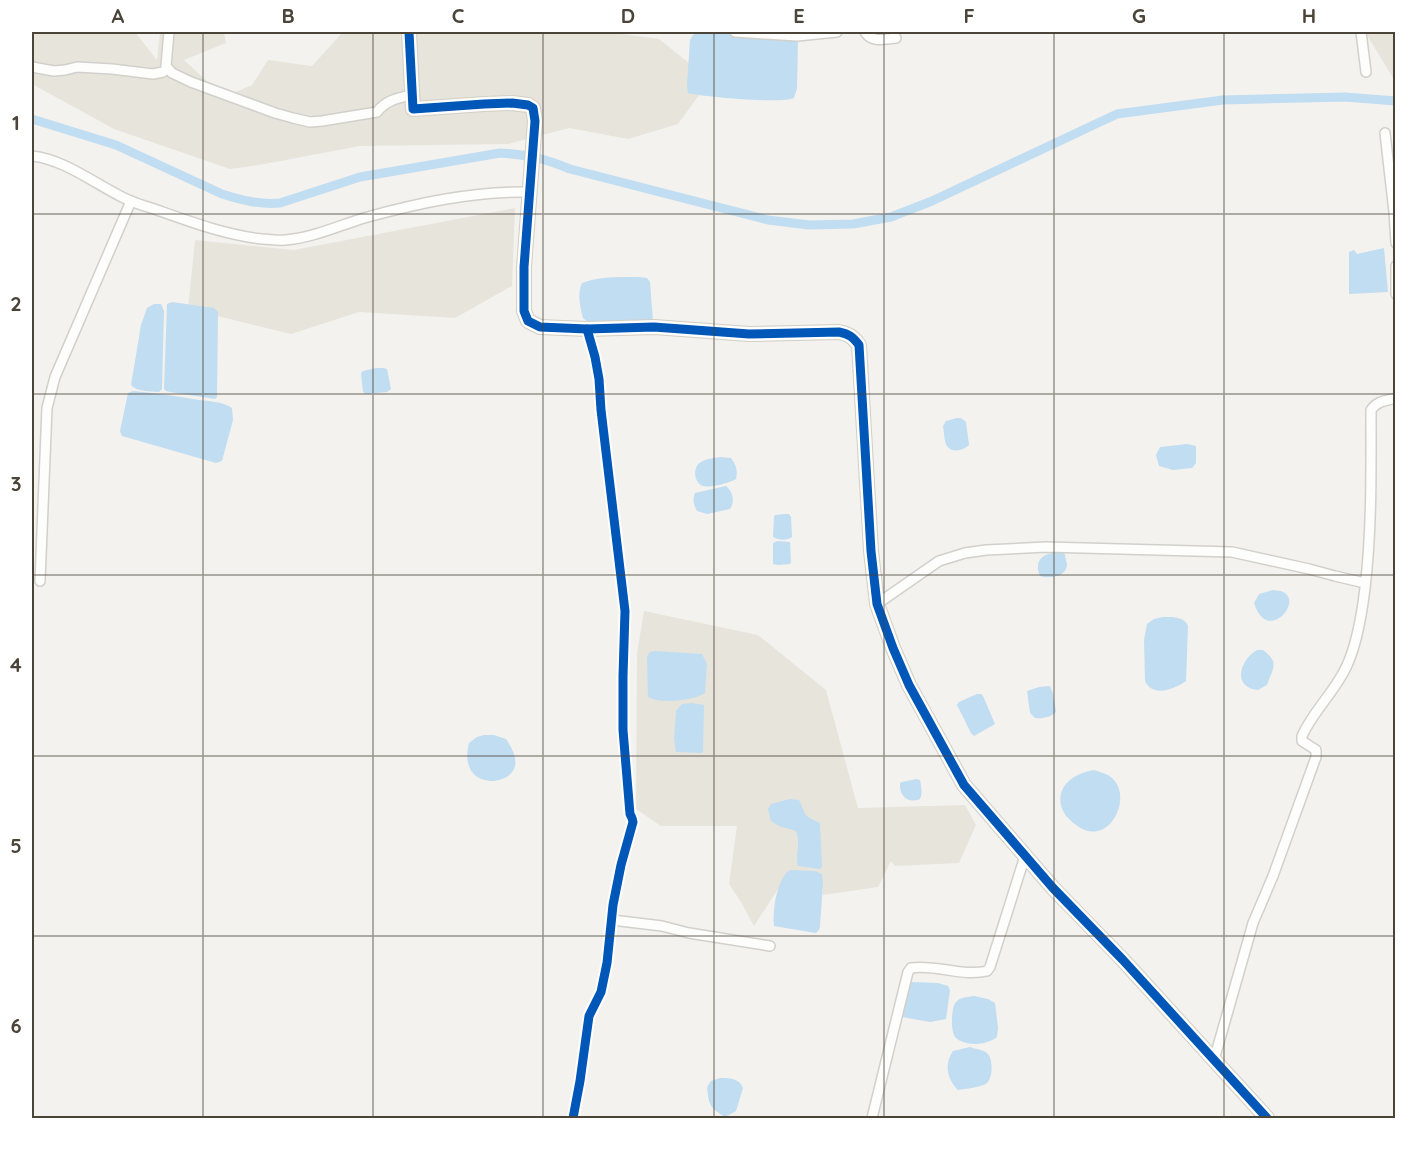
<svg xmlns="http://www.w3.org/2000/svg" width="1427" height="1150" font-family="Quicksand,sans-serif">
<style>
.residential{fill:#e7e4dc}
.water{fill:#c0ddf1}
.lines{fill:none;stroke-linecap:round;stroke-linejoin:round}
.canal{stroke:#c0ddf1;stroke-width:9}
.street-casing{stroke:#d2d0cb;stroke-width:12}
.secondary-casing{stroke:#d3cfc5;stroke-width:16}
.street{stroke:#fdfdfc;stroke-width:9}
.secondary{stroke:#f7f6f1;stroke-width:14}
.cycleway-casing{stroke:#fff;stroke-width:13}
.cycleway{stroke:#0057b8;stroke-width:9}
.grid{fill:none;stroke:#4b4439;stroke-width:1.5;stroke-opacity:0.55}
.neatline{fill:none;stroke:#4b4439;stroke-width:2}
.grid-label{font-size:20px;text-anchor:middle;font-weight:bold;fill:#4b4439}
</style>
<rect width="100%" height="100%" fill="#f4f2ee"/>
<!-- residential -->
<g class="residential">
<polygon points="32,32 135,32 157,60 160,32 224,32 226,43 184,60 224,97 252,85 268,60 312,66 343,32 607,32 659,39 710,80 678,124 628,139 569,128 508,144 360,146 259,165 230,169 114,129 32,84"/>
<polygon points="1365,32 1395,32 1395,81"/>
<polygon points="515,208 512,286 455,318 359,312 291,334 188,309 195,240 294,250"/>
<polygon points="644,611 758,635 826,690 858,808 965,805 976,825 959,863 895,866 891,861 878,887 823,895 821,873 778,889 754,926 741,902 729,884 737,826 661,826 636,809 637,653"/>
</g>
<!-- water -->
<g class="water">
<path d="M698 32H705L798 40 797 88 794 98C782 104 704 97 688 93L687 85 690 40 693 35Z"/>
<polygon points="1384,248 1388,292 1349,294 1349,252 1354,250 1357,254"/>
<path d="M639 277 647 278 650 282 653 322 589 323 583 318C580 307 577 293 582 283 600 276 620 277 639 277Z"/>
<polygon points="172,302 214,308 218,312 217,397 215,399 170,392 166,391 164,389 167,304"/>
<path d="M154 304H161L164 311 162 389 159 392C150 391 137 392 131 385L141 325 147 308Z"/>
<polygon points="376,368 384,368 387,369 391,389 387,392 366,394 363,392 361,373 363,371"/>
<path d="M133 391C155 393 177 396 199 400 210 401 223 402 232 408L233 420 222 461 216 463 122 436 120 431 128 393Z"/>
<path d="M957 418H961L966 422 969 445C964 450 952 454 947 446 944 441 944 431 943 426L946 421Z"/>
<polygon points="1187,444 1196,446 1196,463 1192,468 1173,470 1159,466 1156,455 1160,447"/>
<path d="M720 457 731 458C736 465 738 470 736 479 730 483 710 488 703 486 694 483 692 467 701 462 706 459 714 458 720 457Z"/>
<path d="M726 486C733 492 735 501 730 509L707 514 697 511C694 505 692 500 695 493Z"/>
<path d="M785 514H789L791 517 792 537C787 541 778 540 773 537L774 517 775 515Z"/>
<polygon points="777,541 790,542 791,562 790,564 778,565 773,564 773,543"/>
<path d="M1059 551 1065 554C1065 557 1067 563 1067 565 1066 577 1049 579 1040 576 1033 558 1045 554 1059 551Z"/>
<path d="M1273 590C1277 591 1280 590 1283 592 1304 601 1267 645 1254 603L1259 594Z"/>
<path d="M1163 617C1172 617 1184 616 1188 626L1186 681C1175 689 1153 698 1145 681L1144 640 1147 624 1154 619Z"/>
<path d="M1257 650H1263C1280 663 1273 667 1267 685L1258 690C1254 689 1251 689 1248 687 1233 678 1245 656 1257 650Z"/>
<path d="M655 651 702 654 707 664 705 693C693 701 660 704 648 697L647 657 650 652Z"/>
<path d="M1050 686 1053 694 1056 712C1051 717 1043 719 1035 718L1030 713 1027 691 1039 687Z"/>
<polygon points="977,694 981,694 983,696 995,724 974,736 971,733 957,705 959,702"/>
<polygon points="692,703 704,705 703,752 702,753 676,752 674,739 676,711 682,704"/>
<path d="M484 735H494L506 739C511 746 517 757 515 766 511 787 457 791 469 743L477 737Z"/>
<path d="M1094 770C1099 772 1104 773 1108 775 1137 792 1110 851 1076 825 1071 821 1066 817 1063 811 1053 788 1073 773 1094 770Z"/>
<path d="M916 779 920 780C921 787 923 793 920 799 908 804 899 796 900 783L902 782Z"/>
<path d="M790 799 799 800C807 816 802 815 820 823L822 867 820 869 798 866C795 854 801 845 796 831L779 826 771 821 768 809 771 804Z"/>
<path d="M790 870 815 871 822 874 823 883 820 926 819 930 816 933 774 926C772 911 777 878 790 870Z"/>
<polygon points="911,982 938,983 948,986 950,990 946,1019 930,1022 902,1017 901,1015 908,984"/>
<path d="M974 996 988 999 995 1003 998 1027 997 1037C987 1045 967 1047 956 1038 950 1033 951 1007 956 1002 960 997 968 997 974 996Z"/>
<path d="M970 1047C975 1049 985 1050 988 1054 993 1060 993 1078 987 1083 982 1087 965 1089 958 1090 947 1079 944 1064 953 1051Z"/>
<path d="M720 1078C730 1078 739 1078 743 1088L736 1111 725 1117C709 1107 709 1105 707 1087L711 1081Z"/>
</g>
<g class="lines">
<!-- canal -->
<path class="canal" d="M32 119 116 145 222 194C241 200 260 205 280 203L360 177 500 153C529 155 543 158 570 169L768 220 809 225 853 224 891 217 932 201 1117 114 1223 100 1345 97 1396 101"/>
<!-- street casing -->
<g class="street-casing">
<g id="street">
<path d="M169 32 166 66 172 73 191 82 275 113 293 118 310 122 322 121 377 112C386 100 398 98 412 95"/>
<polyline points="735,32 797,36 837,32"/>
<path d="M865 32C872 43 884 39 896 38"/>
<polyline points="1361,32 1366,72"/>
<polyline points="32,67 54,71 65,70 77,67 112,69 153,74 163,72 167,68"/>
<polyline points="1385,133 1394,212 1396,243"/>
<path d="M32 156C63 159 94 183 122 197 133 203 145 206 157 210 191 222 226 235 262 239 269 239 278 241 285 240 312 238 338 226 364 218 418 203 473 191 530 192"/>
<polyline points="1396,266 1396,294"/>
<polyline points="40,581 47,408 55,377 131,201"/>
<polyline points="877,604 939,561 965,553 986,550 1046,547 1232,552 1309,569 1335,576 1365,583"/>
<polyline points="612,920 662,926 689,933 770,946"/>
<path d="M1214 1060 1253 923 1273 876 1316 757V750L1302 741V736C1314 709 1337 690 1348 663 1358 640 1362 613 1365 588 1372 529 1371 469 1371 410 1377 401 1385 401 1396 398"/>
<polyline points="573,1118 580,1081 589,1016 601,992 607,963 613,905 621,865 633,822 632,818 630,814 623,730 623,676 625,611 601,410 599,379 595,357 587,329"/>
<path d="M872 1118 908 972 911 968C936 964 963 977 987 971L990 967 1025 856"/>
</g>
</g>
<!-- secondary casing -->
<g class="secondary-casing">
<path id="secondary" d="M409 32 413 109 484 104 512 103 528 105 533 108 535 121 524 267V311L528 321 540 327 587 329 654 327 749 334 839 332C849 334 853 337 859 345L871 551 877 604 893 648 909 685 964 785 1053 888 1123 960 1267 1118"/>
</g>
<!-- street -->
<use href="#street" class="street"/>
<!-- secondary -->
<use href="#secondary" class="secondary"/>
<!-- cycleway casing -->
<g class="cycleway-casing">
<g id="cycleway">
<path d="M409 32 413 109 484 104 512 103 528 105 533 108 535 121 524 267V311L528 321 540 327 587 329 654 327 749 334 839 332C849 334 853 337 859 345L871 551 877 604 893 648 909 685 964 785 1053 888 1123 960 1267 1118"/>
<polyline points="573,1118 580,1081 589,1016 601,992 607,963 613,905 621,865 633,822 632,818 630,814 623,730 623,676 625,611 601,410 599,379 595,357 587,329"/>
</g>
</g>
<!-- cycleway -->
<use href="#cycleway" class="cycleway"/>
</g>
<!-- grid -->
<path class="grid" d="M203 32V1118M373 32V1118M543 32V1118M714 32V1118M884 32V1118M1054 32V1118M1224 32V1118M32 214H1396M32 394H1396M32 575H1396M32 756H1396M32 936H1396"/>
<!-- border -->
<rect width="1427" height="1150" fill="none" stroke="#ffffff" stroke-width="66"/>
<rect x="33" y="33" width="1361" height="1084" class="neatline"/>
<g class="grid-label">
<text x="118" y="23">A</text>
<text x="288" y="23">B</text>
<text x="458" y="23">C</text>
<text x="628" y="23">D</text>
<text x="799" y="23">E</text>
<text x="969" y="23">F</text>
<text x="1139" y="23">G</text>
<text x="1309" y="23">H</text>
<text x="16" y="130">1</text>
<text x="16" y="311">2</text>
<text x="16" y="491">3</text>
<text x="16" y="672">4</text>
<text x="16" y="853">5</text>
<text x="16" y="1033">6</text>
</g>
</svg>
